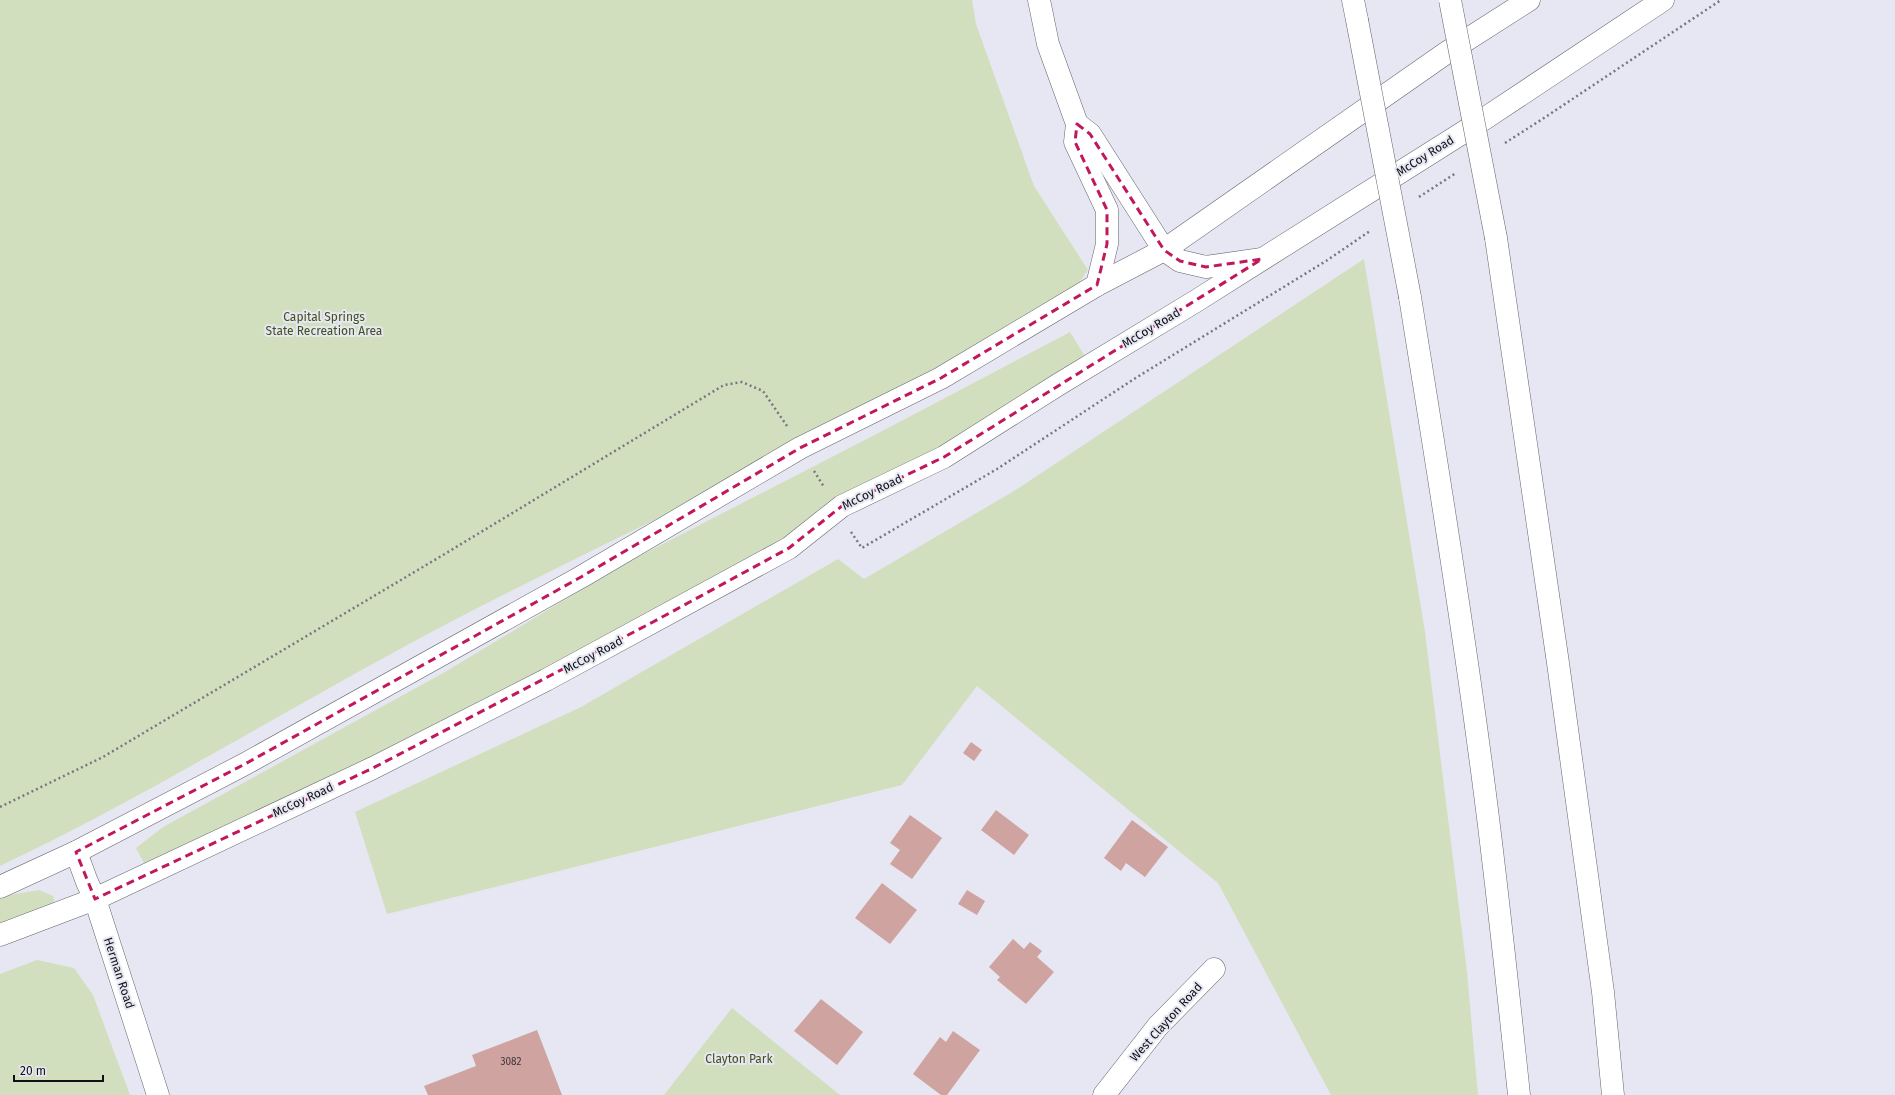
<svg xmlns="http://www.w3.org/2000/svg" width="1895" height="1095" font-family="'Fira Sans',sans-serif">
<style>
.green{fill:#d2dfbf}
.building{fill:#cfa3a0}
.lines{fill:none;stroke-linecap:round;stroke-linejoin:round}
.minor-casing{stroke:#64656e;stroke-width:23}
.tertiary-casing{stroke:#64656e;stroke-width:23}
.motorway-casing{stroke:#64656e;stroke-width:23}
.path{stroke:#77787f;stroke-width:2.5;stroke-dasharray:2 3;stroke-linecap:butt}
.minor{stroke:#fff;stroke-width:22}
.tertiary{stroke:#fff;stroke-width:22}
.motorway{stroke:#fff;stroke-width:22}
.motorway-bridge-casing{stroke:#64656e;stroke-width:23;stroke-linecap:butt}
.motorway-bridge{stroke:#fff;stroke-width:22}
.marked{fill:none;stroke:#c2185b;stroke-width:3;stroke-dasharray:8 5;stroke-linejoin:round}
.labels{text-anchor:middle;stroke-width:4;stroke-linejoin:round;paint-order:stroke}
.number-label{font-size:10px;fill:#3f3536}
.street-label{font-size:12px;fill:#0f1013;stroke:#e6e7f2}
.park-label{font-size:12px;fill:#405119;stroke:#e6e7f2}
</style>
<rect width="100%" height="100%" fill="#e6e7f2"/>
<!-- green -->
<g class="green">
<path d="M0 0H972L976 24 1034 186 1088 270 1078 284C1004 328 931 374 855 416 707 499 550 567 400 649 267 721 137 801 0 866Z"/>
<polygon points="1364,259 1425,632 1467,972 1478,1095 1331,1095 1218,883 977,686 902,785 387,914 355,812 581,707 838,559 864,579 1014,491"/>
<polygon points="1070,332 1091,366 751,571 146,867 136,848 163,827 445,672 622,565 888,428"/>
<polygon points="39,890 53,896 55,904 0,935 0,899 9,895"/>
<polygon points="37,960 74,968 93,995 130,1095 0,1095 0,974"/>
<polygon points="732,1008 840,1095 664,1095"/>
</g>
<!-- building -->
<g class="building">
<polygon points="971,742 982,750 974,761 963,753"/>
<polygon points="996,810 1029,835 1014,855 981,830"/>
<polygon points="910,815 942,838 912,879 890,864 900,850 890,843"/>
<polygon points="1132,820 1168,847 1145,877 1126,863 1121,871 1104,858"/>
<polygon points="882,883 917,910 890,944 855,918"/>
<polygon points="967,890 985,901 977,915 958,904"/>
<polygon points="1013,939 1024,949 1030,942 1042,951 1037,957 1054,972 1026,1004 997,980 1000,977 989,967"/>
<polygon points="821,999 863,1032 837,1065 794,1031"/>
<polygon points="537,1030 562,1095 428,1095 424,1086 476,1066 472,1055"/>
<polygon points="953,1031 980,1050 947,1095 941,1095 913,1074 940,1037 946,1042"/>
</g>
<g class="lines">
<!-- minor casing -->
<g class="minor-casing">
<g id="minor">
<polyline points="76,852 87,882 95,899 158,1095"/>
<polyline points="1104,1095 1158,1026 1214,969"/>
</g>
</g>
<!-- tertiary casing -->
<g class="tertiary-casing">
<g id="tertiary">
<polyline points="0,887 76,852 245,764 581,577 800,448 941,378 1097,285 1164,250 1446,53 1529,0"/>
<polyline points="0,935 95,899 373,768 546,680 789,548 842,506 944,457 1056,386 1196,301 1475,125 1663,0"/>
</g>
</g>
<!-- motorway casing -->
<g class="motorway-casing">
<g id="motorway">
<polyline points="1039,0 1048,44 1077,124 1075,142 1107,210 1107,244 1097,285"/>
<polyline points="1353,0 1357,20"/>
<polyline points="1077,124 1090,134 1164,250 1180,261 1206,267 1262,259"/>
<polyline points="1496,238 1558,663 1603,992 1613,1095"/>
<path d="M1410 297C1434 447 1459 598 1479 749 1495 864 1507 980 1519 1095"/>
</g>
</g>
<!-- path -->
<g class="path">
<polyline points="1505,143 1544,118 1721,0"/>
<polyline points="1419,197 1456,173"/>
<polyline points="814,471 824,487"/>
<polyline points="851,532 862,548 997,469 1134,379 1326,261 1370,231"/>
<polyline points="0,807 103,757 443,555 724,385 742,382 763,391 787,426"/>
</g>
<!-- minor -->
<use href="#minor" class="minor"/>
<!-- tertiary -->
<use href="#tertiary" class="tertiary"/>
<!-- motorway -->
<use href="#motorway" class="motorway"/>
<!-- motorway-bridge casing -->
<g class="motorway-bridge-casing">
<g id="motorway-bridge">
<polyline points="1450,0 1496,238"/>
<polyline points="1357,20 1410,297"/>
</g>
</g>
<!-- motorway-bridge -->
<use href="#motorway-bridge" class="motorway-bridge"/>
</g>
<!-- marked area -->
<path class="marked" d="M1077 124 1090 134 1164 250 1180 261 1206 267 1262 259 944 457 842 506 789 548 653 622 373 768 95 899 76 852 245 764 581 577 800 448 941 378 1097 285 1107 244V210L1075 142Z"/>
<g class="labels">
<!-- number labels -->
<g class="number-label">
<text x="511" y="1065">3082</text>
</g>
<!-- street labels -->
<g class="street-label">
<text transform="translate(1425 156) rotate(-32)" y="4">McCoy Road</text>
<text transform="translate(1151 328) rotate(-31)" y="4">McCoy Road</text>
<text transform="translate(872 492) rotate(-26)" y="4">McCoy Road</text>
<text transform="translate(593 655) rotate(-28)" y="4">McCoy Road</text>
<text transform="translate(303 800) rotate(-25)" y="4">McCoy Road</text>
<text transform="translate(119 973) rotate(72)" y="4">Herman Road</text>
<text transform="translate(1166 1022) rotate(-48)" y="4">West Clayton Road</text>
</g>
<!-- park labels -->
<g class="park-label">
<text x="324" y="321">Capital Springs<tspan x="324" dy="14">State Recreation Area</tspan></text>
<text x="739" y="1063">Clayton Park</text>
</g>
</g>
<!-- scale -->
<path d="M14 1075v6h89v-6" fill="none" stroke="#0f1013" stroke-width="2"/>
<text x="20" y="1075" font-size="12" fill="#0f1013" stroke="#e6e7f2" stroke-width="3" paint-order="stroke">20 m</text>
</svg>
